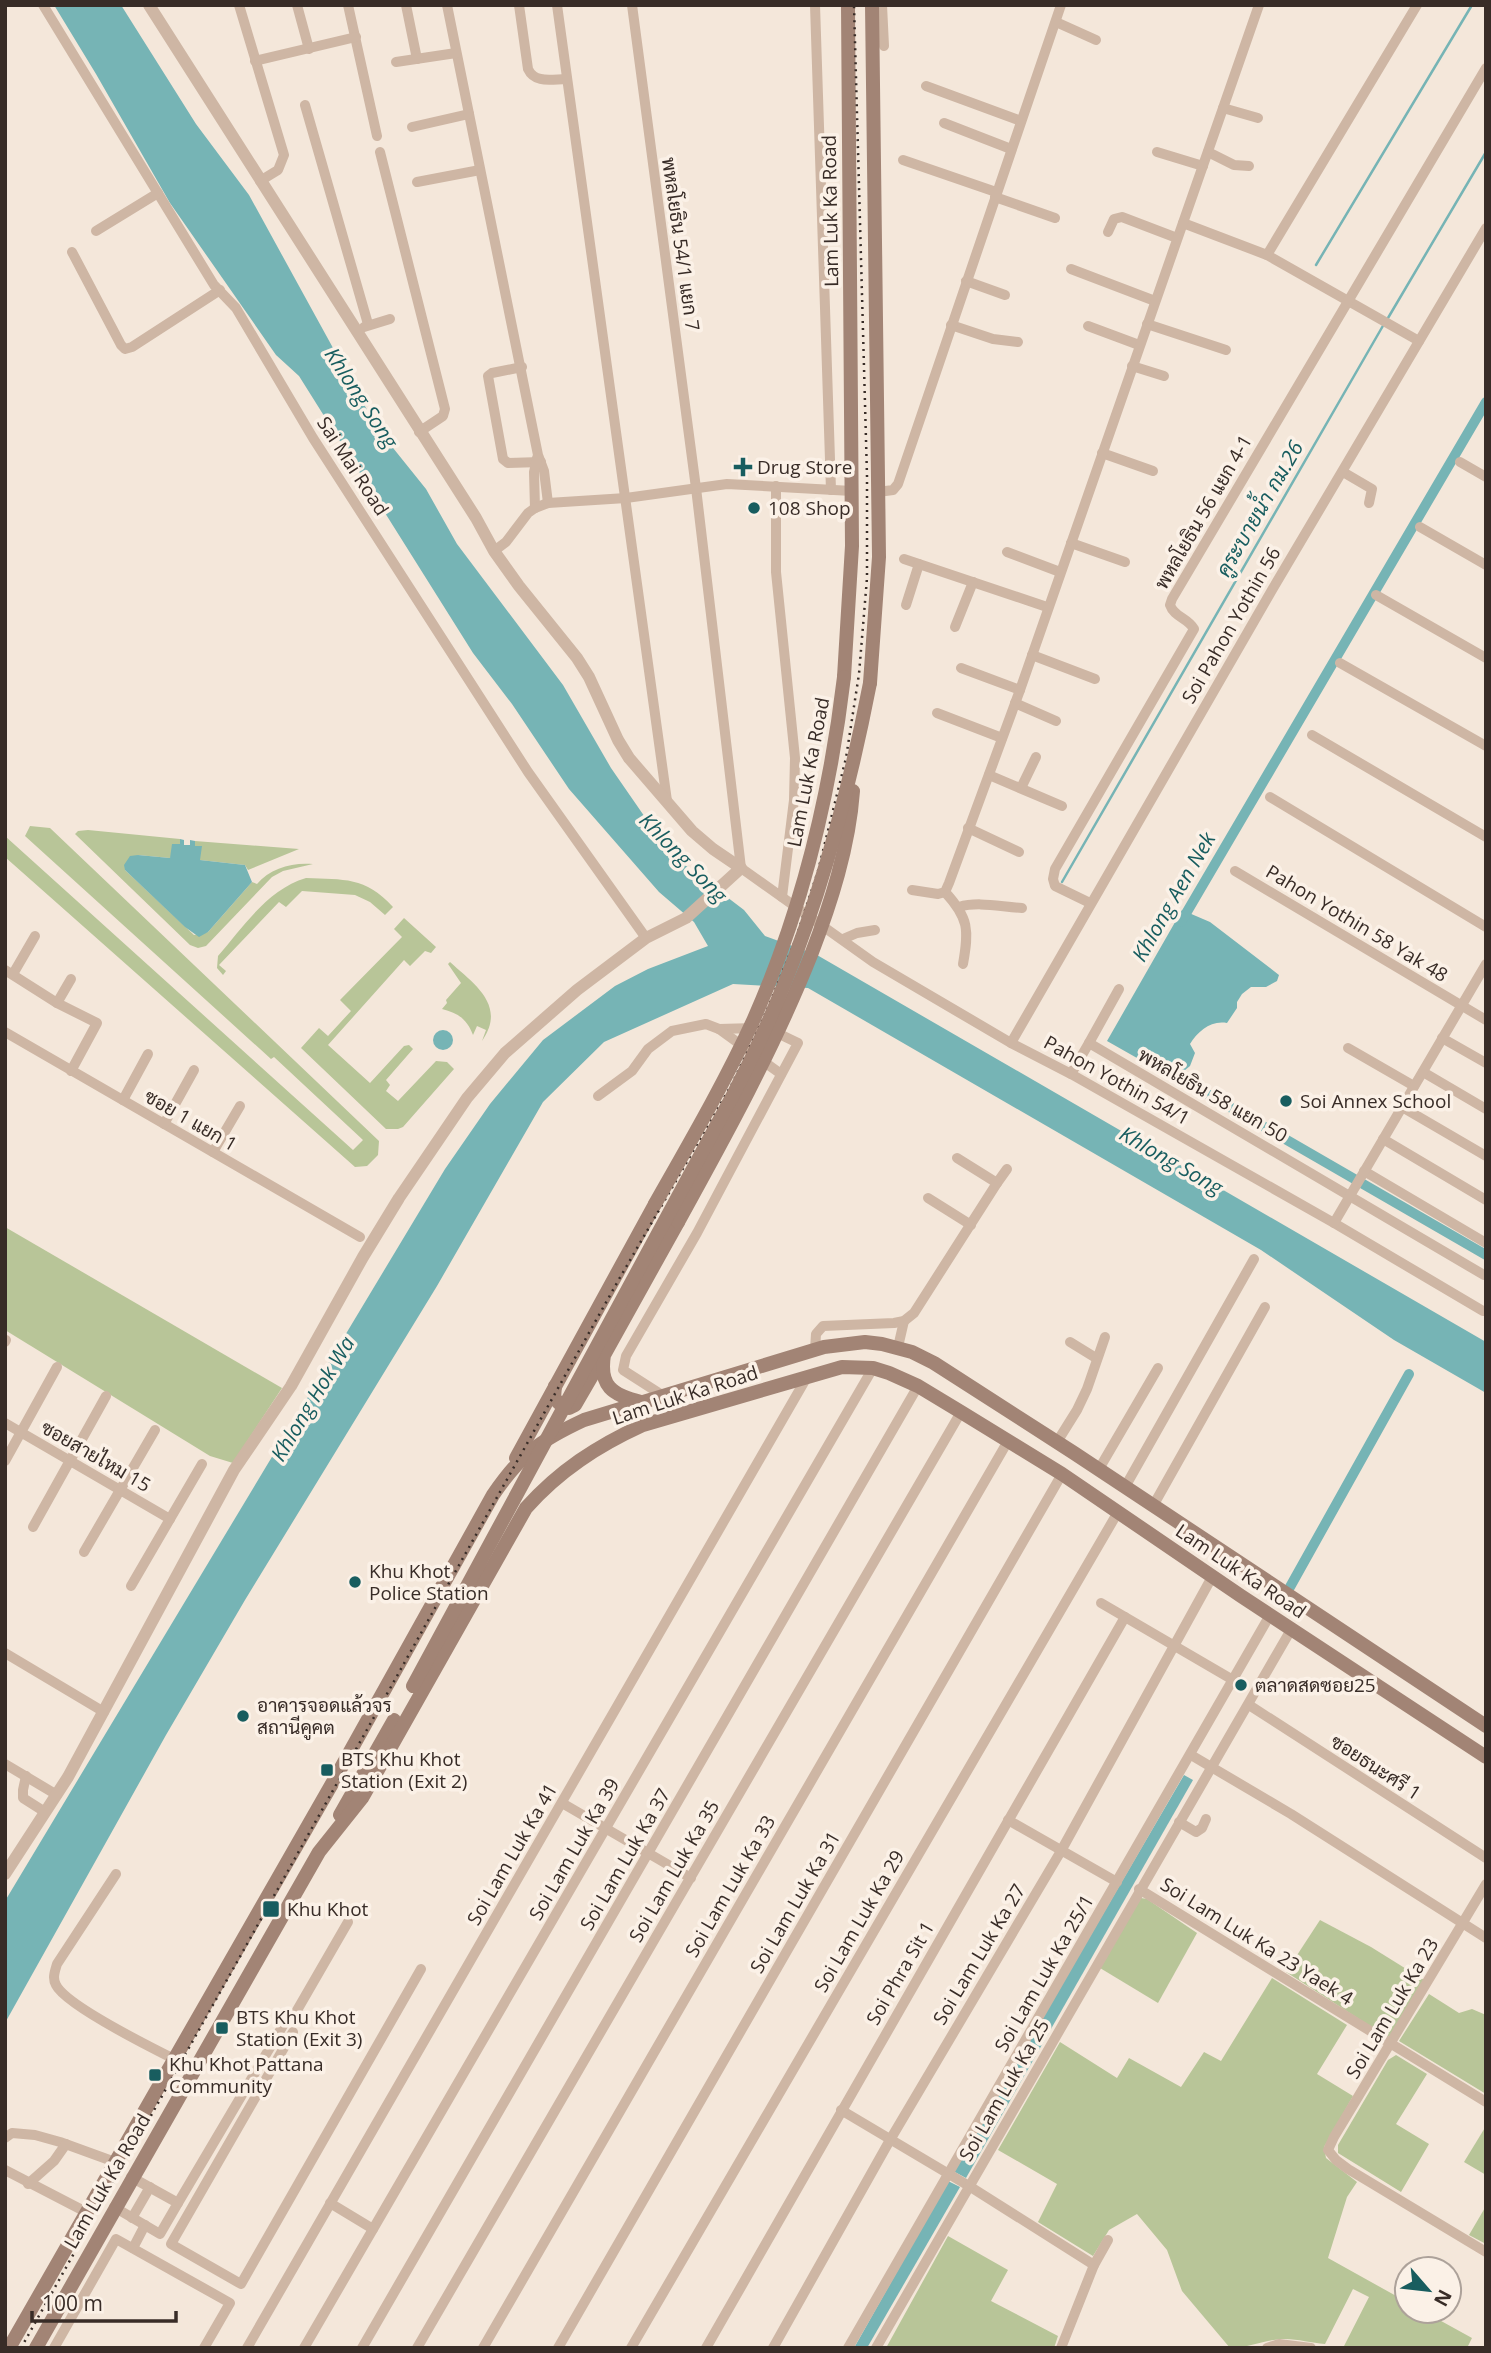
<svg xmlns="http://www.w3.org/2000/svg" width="1491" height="2353" font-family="'Open Sans',Sarabun,sans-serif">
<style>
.green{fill:#b8c598}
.water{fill:#76b4b5}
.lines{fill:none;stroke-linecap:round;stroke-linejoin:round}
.stream{stroke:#76b4b5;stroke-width:2.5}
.canal{stroke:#76b4b5;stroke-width:10}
.minor{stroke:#ceb6a4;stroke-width:10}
.tertiary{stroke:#ceb6a4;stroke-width:12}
.secondary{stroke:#a28475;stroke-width:14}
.rail{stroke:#382c27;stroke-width:2.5;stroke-dasharray:2 5;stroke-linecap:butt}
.secondary-bridge{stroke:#a28475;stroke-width:14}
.poi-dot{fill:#185d5f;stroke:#fbf1e7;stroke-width:2.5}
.labels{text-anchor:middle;stroke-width:7;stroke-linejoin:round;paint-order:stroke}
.street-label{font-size:19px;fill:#382c27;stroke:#fbf1e7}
.poi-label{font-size:19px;fill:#382c27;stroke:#fbf1e7;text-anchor:start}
.water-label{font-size:21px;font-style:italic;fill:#185d5f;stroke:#fbf1e7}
</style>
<rect width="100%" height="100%" fill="#f4e7da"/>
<!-- green -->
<g class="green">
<polygon points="30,826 50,828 379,1141 378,1155 367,1166 355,1167 5,857 5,836 353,1150 363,1140 274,1057 271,1059 25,836"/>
<path d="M88 830 180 839V844L170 858 138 855 125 870 194 935 208 932 252 882 257 884C270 868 293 862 313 864L283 871 272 877 206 946 198 948 190 945 75 834 78 831Z"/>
<polygon points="195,841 299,849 248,870 245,865 200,860 195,846"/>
<path d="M306 878C344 880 365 876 393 907L385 915 370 902 355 895 302 891 286 907 279 902 219 965 226 971 223 975 217 968 218 956C243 927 268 889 306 878Z"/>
<polygon points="404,918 436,947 431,953 425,951 410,966 404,960 328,1045 370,1083 404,1046 409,1045 413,1049 386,1080 390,1085 386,1091 398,1101 436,1061 447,1062 454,1069 403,1127 398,1129 386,1129 301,1048 319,1028 328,1036 351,1011 340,1000 402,937 394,929"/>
<path d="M450 962C474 984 507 1005 482 1041L486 1030 477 1026 473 1035C467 1019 458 1013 442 1009L447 1003 446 1000 461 983 448 964Z"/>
<polygon points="5,1227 282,1388 233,1463 210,1456 5,1330"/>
<polygon points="1141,1898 1147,1899 1197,1933 1158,2003 1100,1968"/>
<polygon points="1320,1920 1371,1947 1424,1980 1393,2035 1387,2037 1286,1972"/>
<path d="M1272 1978 1347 2025 1317 2074 1353 2096 1324 2147 1326 2158 1357 2182 1347 2197 1328 2258 1407 2302V2311H1423L1472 2338 1467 2348H1343L1369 2297 1353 2289 1325 2344C1312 2343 1298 2339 1285 2339 1266 2339 1249 2348 1230 2348L1182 2291 1167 2250 1137 2214 1109 2230 1093 2256 1038 2222 1057 2184 998 2150 1060 2042 1117 2078 1129 2058 1181 2087 1204 2052 1221 2061Z"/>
<polygon points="1429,1994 1459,2013 1472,2009 1486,2015 1486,2094 1399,2041"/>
<polygon points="1396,2055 1427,2074 1396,2124 1429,2144 1401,2192 1338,2153 1338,2145 1388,2060"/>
<polygon points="1486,2126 1486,2175 1464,2162"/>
<polygon points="1486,2206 1486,2244 1469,2235"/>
<polygon points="948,2236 1008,2270 991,2301 1058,2336 1054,2348 886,2348"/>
</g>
<!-- water -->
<g class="water">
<polygon points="54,5 121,5 196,124 249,195 377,428 426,489 457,544 563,685 611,768 649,823 685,865 744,910 765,936 817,955 1486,1342 1486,1393 1394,1340 1261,1250 808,988 733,984 604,1042 543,1102 437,1286 245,1600 166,1735 5,2023 5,1901 445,1169 490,1104 543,1040 615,986 648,969 708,946 694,922 659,892 569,789 512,704 473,653 299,376 276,355 170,203 96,74"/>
<polygon points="180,839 184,840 184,845 190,845 190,840 195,841 195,846 202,846 200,860 245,865 252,882 208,932 199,937 185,927 125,870 124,865 130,856 138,855 170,858 172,844 180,844"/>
<path d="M1182 910 1210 922 1279 975 1277 981 1266 987H1251L1242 994 1237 1002V1008L1227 1023C1211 1020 1198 1031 1190 1044L1195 1053 1190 1066 1174 1079 1107 1041Z"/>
<circle cx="443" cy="1040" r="10"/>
<polygon points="1184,1775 1193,1780 966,2178 953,2171"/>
<polygon points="948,2181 960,2187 867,2348 854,2348"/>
</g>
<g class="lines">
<!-- stream -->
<g class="stream">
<polyline points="1316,265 1472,5"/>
<polyline points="1388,318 1486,152"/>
<polyline points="1062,882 1384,324"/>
</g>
<!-- canal -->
<g class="canal">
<polyline points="1181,922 1486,402"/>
<polyline points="1164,1069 1486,1255"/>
<polyline points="1290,1587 1409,1374"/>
</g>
<!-- minor -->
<g class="minor">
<polyline points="43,5 214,285 236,308 313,438 528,772 646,938"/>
<polyline points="239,5 284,155 278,170 260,181"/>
<polyline points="297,5 309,49"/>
<polyline points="348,5 377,136"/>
<polyline points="406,5 417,59"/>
<polyline points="447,5 538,455 544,471 548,503"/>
<path d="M519 5 528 69C535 84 552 79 567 79"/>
<polyline points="557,5 667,801"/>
<polyline points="632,5 696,488 741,868 873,962 1011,1043 1071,1074 1334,1223 1483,1311"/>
<polyline points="815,5 831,490"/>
<polyline points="882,5 884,46"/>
<polyline points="1056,22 1096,40"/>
<polyline points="255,61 356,37"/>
<polyline points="396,62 456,53"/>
<polyline points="926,86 1021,121"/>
<polyline points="305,105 368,324"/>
<polyline points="1223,108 1258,118"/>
<polyline points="944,123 1011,149"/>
<polyline points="412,127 469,114"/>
<polyline points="380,152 445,409 443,416 419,432"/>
<polyline points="1157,152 1203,166"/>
<polyline points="1208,152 1234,165 1249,166"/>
<polyline points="903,160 996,192"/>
<polyline points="417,182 480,170"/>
<polyline points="995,197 1055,218"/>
<polyline points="1183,223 1267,255 1419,341"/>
<polyline points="96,231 158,193"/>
<polyline points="1108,232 1114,219 1122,217 1177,238"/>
<polyline points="72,252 121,345 125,349 132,347 220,290"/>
<polyline points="1267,255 1417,5"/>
<polyline points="1071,269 1155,301"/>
<polyline points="966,281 1005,295"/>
<polyline points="1147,324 1226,350"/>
<polyline points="951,325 993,339 1018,342"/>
<polyline points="1088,326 1139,345"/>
<polyline points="364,327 390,319"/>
<polyline points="1132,366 1164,376"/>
<polyline points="522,367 492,373 488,376 503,459 508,463 541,462"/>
<polyline points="1102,453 1153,471"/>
<polyline points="1460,462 1486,477"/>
<polyline points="1343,472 1372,489 1369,503"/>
<polyline points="776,486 776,572 795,758 794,800 782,897"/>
<polyline points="878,492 893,490 898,484 1061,5"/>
<polyline points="535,508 534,472 537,458"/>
<polyline points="1420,527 1486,565"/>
<polyline points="1071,543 1125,562"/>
<polyline points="494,551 506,542 528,513 535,508 548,503 626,498 727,484 852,491"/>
<polyline points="1007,552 1060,572"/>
<polyline points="904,559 1047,607"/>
<polyline points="1376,595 1486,658"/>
<polyline points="906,605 919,564"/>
<polyline points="955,627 973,582"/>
<polyline points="1032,655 1095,679"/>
<polyline points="1340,663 1486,746"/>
<polyline points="961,668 1020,690"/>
<polyline points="1015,703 1056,721"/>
<polyline points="937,713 1002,738"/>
<polyline points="1312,735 1486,837"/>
<polyline points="989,775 1062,806"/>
<polyline points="1021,788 1036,757"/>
<polyline points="1270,797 1486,927"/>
<polyline points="968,828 1019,852"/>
<polyline points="1235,871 1486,1020"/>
<polyline points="912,890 938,894 945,892 949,883 1020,690 1259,5"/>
<path d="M945 892C969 918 969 930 963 964"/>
<path d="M1090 903 1055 886 1053 879 1055 869 1194 629C1188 618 1174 617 1170 605L1172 599 1486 68"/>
<path d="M959 907C979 901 1001 907 1022 908"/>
<polyline points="843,939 857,933 875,930"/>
<polyline points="5,970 57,1003 97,1023 71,1071"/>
<polyline points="13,974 35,936"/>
<polyline points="57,1003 71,979"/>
<polyline points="719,1029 755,1028"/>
<polyline points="5,1032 360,1237"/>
<polyline points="1442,1038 1486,1063"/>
<polyline points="1011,1043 1272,590 1486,228"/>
<polyline points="1089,1043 1119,989"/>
<polyline points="1348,1048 1414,1086"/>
<polyline points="1423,1072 1486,1109"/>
<polyline points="1071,1074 1089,1043 1484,1275"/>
<polyline points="598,1096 632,1071 648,1049 672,1031 706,1024 719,1029 781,1074"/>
<polyline points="123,1100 148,1054"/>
<polyline points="1402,1107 1486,1156"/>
<polyline points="164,1124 194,1070"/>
<polyline points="1383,1139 1486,1200"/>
<polyline points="213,1152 240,1106"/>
<polyline points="1364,1171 1486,1243"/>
<polyline points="997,1183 1007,1169"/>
<polyline points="928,1198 971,1225"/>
<polyline points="1334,1223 1486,964"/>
<polyline points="5,1342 6,1340"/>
<polyline points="1070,1342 1096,1358"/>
<polyline points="898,1347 904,1321"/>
<polyline points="815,1350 816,1334 823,1326 894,1323 904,1321 914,1313 997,1183 957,1158"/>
<polyline points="662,1395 623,1370 626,1356 697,1233 798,1043 771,1030"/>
<polyline points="5,1423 170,1519"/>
<polyline points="1057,1442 1077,1410 1087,1389 1105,1337"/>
<polyline points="5,1461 57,1367"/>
<polyline points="1099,1469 1158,1368"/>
<polyline points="1125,1487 1254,1259"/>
<polyline points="1153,1506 1265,1307"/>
<polyline points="33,1527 106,1396"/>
<polyline points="84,1552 155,1430"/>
<polyline points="131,1586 202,1464"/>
<polyline points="1101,1603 1233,1680"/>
<polyline points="5,1653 104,1712"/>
<polyline points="1249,1705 1486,1858"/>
<polyline points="1191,1755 1291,1814 1486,1938"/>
<polyline points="5,1764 57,1795"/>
<polyline points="26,1776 23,1790 23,1798 45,1812"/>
<polyline points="562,1803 691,1878"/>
<polyline points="1008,1820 1117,1882"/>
<polyline points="1179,1822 1196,1832 1202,1828 1206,1819"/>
<path d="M116 1874 57 1964C55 1971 52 1978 56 1985 66 2005 150 2047 174 2059"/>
<polyline points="1486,1884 1334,2137 1328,2150 1336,2160 1348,2169 1486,2252"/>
<polyline points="1139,1889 1486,2102"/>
<polyline points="293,2032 171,2244 241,2284 421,1969"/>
<polyline points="841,2110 969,2186 1094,2265"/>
<polyline points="5,2138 12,2133 35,2135 60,2142 115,2162"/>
<polyline points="5,2170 86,2212"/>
<polyline points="28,2184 54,2161 66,2144"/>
<polyline points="178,2203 288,2017 292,2019 348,1922"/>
<polyline points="330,2203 373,2229"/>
<polyline points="114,2207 160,2234 178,2203 131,2177"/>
<polyline points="132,2218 150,2187"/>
<polyline points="133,2248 145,2225"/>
<polyline points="54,2348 116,2239 230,2303 204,2348"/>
<polyline points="247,2348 807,1377"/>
<polyline points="304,2348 873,1368"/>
<polyline points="362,2348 918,1386"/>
<polyline points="417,2348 961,1412"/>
<polyline points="483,2348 1008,1441"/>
<polyline points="558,2348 1062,1474"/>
<polyline points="631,2348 1118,1512"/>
<polyline points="706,2348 1125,1617"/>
<polyline points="773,2348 890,2140 1061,1851 1212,1577"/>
<polyline points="848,2348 1270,1615"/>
<polyline points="876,2348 1292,1628"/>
<polyline points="1061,2348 1094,2265 1108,2240"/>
<polyline points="1267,2348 1279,2344 1311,2348"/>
</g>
<!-- tertiary -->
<polyline class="tertiary" points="5,1874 68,1777 234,1470 291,1386 363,1257 399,1198 467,1098 505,1053 577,990 646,938 686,918 741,868 713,849 692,831 629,758 618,740 589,677 577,658 519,586 494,551 476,518 149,5"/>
<!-- secondary -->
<g class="secondary">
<polyline points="844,677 852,546 848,5"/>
<polyline points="870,683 879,557 872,5"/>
<polyline points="555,1386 554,1398 559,1403 569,1408 575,1405 600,1362"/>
<path d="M641 1402C612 1395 599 1386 604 1355L678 1222"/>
<polyline points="516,1458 655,1204"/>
<polyline points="340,1815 394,1720"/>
<path d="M9 2348 337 1775 493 1495C521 1454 539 1441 584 1420L824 1347 865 1342 882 1344 912 1352 934 1363 1074 1453 1486 1726"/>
<path d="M36 2348 319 1852 362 1798 526 1508C559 1471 597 1446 643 1425L842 1367 873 1368 889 1373 918 1386 961 1412 1062 1474 1241 1596 1486 1757"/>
</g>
<!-- rail -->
<polyline class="rail" points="21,2348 618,1281 732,1084 767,1010 795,941 818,871 846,758 859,674 867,578 867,476 854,5"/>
<!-- secondary-bridge -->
<g class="secondary-bridge">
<path d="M655 1204C689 1144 724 1084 753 1021 802 911 830 795 844 677"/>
<path d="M678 1222C726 1135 774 1048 811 955 831 903 849 847 853 791"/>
<path d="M413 1686 733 1095C802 964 842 827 870 683"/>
</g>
</g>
<!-- markers -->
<g class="poi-dot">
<path d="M739.5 456.5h7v7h7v7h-7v7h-7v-7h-7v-7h7z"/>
<circle cx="754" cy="508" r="7"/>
<circle cx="1286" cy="1101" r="7"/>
<circle cx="355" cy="1582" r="7"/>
<circle cx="1241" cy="1685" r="7"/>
<circle cx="243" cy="1716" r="7"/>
<rect x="320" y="1763" width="14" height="14" rx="3.5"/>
<rect x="262" y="1900" width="18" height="18" rx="3.5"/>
<rect x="215" y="2021" width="14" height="14" rx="3.5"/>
<rect x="148" y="2068" width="14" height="14" rx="3.5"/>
</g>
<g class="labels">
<!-- street labels -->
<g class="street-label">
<text transform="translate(830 211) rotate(-91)" y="7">Lam Luk Ka Road</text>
<text transform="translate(681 244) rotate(82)" y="7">พหลโยธิน 54/1 แยก 7</text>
<text transform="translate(353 466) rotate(57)" y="7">Sai Mai Road</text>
<text transform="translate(1203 512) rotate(-60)" y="7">พหลโยธิน 56 แยก 4-1</text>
<text transform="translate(1231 625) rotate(-60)" y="7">Soi Pahon Yothin 56</text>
<text transform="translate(808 772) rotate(-79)" y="7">Lam Luk Ka Road</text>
<text transform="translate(1357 923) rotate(31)" y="7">Pahon Yothin 58 Yak 48</text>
<text transform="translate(1117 1080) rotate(29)" y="7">Pahon Yothin 54/1</text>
<text transform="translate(1213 1095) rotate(30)" y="7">พหลโยธิน 58 แยก 50</text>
<text transform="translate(191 1120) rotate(30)" y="7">ซอย 1 แยก 1</text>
<text transform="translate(685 1395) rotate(-18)" y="7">Lam Luk Ka Road</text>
<text transform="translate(96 1456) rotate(30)" y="7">ซอยสายไหม 15</text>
<text transform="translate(1241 1571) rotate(34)" y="7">Lam Luk Ka Road</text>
<text transform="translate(1376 1767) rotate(33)" y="7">ซอยธนะศรี 1</text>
<text transform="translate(574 1849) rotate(-60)" y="7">Soi Lam Luk Ka 39</text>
<text transform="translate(512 1854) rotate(-60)" y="7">Soi Lam Luk Ka 41</text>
<text transform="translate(625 1859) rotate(-60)" y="7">Soi Lam Luk Ka 37</text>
<text transform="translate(674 1871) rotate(-60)" y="7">Soi Lam Luk Ka 35</text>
<text transform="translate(730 1886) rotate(-60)" y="7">Soi Lam Luk Ka 33</text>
<text transform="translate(795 1902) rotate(-60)" y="7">Soi Lam Luk Ka 31</text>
<text transform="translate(859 1921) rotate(-60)" y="7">Soi Lam Luk Ka 29</text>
<text transform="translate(1257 1941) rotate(32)" y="7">Soi Lam Luk Ka 23 Yaek 4</text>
<text transform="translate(979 1954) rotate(-59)" y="7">Soi Lam Luk Ka 27</text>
<text transform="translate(900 1973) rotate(-60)" y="7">Soi Phra Sit 1</text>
<text transform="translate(1044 1973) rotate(-60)" y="7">Soi Lam Luk Ka 25/1</text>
<text transform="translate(1392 2008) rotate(-59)" y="7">Soi Lam Luk Ka 23</text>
<text transform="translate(1004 2090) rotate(-60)" y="7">Soi Lam Luk Ka 25</text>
<text transform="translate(107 2181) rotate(-60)" y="7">Lam Luk Ka Road</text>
</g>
<!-- poi labels -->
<g class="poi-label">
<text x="757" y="474">Drug Store</text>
<text x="768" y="515">108 Shop</text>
<text x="1300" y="1108">Soi Annex School</text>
<text x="369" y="1578">Khu Khot<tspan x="369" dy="22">Police Station</tspan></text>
<text x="1255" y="1692">ตลาดสดซอย25</text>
<text x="257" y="1712">อาคารจอดแล้วจร<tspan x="257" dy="22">สถานีคูคต</tspan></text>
<text x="341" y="1766">BTS Khu Khot<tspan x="341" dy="22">Station (Exit 2)</tspan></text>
<text x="287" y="1916">Khu Khot</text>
<text x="236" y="2024">BTS Khu Khot<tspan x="236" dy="22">Station (Exit 3)</tspan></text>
<text x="169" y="2071">Khu Khot Pattana<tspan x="169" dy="22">Community</tspan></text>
</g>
<!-- water labels -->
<g class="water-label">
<text transform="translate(361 398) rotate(57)" y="7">Khlong Song</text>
<text transform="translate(1260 509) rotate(-60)" y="7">คูระบายน้ำ กม.26</text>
<text transform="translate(683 858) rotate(46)" y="7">Khlong Song</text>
<text transform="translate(1174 897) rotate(-60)" y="7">Khlong Aen Nek</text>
<text transform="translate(1171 1161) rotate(30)" y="7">Khlong Song</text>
<text transform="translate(313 1399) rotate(-59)" y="7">Khlong Hok Wa</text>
</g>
</g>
<!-- border -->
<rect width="1491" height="2353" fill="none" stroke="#382c27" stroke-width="14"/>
<!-- north arrow -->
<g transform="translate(1428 2290) rotate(118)"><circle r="33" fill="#fbf1e7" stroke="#ada29a" stroke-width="2"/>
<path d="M0-5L12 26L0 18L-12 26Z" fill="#185d5f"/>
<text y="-10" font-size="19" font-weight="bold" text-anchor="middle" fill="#382c27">N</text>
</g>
<!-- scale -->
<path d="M32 2311v10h144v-10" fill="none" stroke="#382c27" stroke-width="3.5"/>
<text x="42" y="2311" font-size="21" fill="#382c27" stroke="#fbf1e7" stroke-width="5" paint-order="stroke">100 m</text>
</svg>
